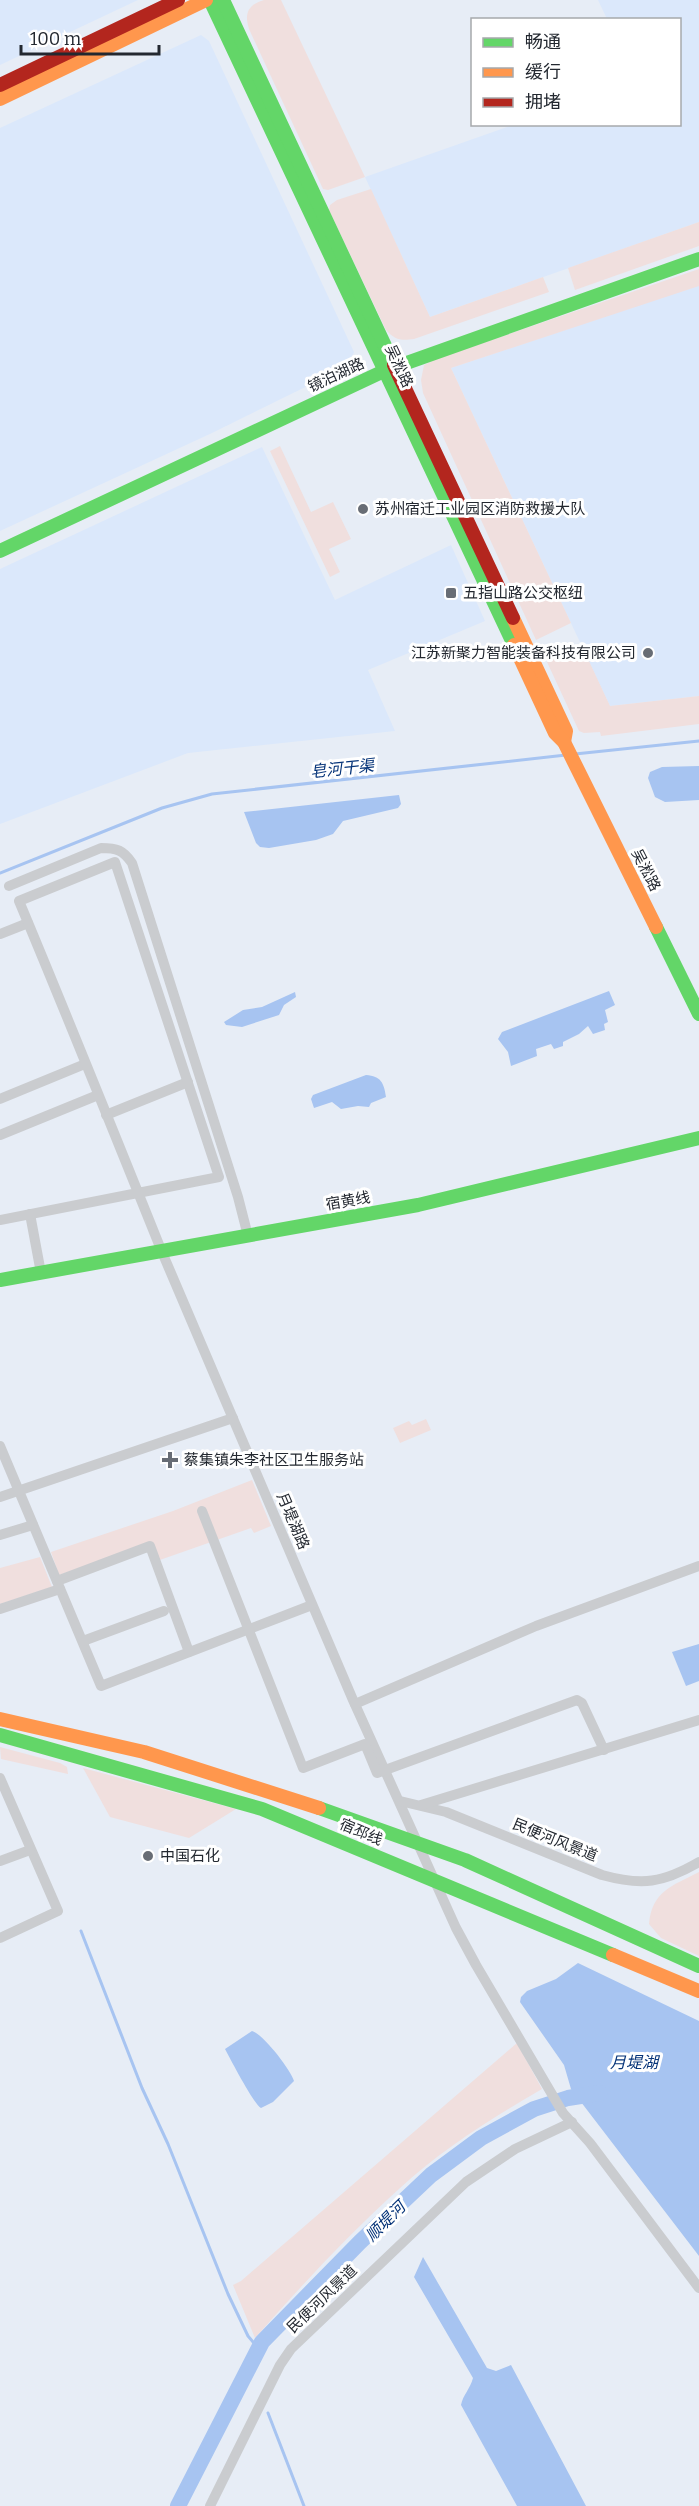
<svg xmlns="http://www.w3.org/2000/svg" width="699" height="2506" font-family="Bitter,'Noto Sans SC',serif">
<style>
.built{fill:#dbe8fb}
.green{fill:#f0dfde}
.water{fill:#a7c4f1}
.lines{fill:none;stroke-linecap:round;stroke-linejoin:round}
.stream{stroke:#a7c4f1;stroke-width:3}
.river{stroke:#a7c4f1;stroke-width:16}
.street{stroke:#cacccf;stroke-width:10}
.fast{stroke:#63d668;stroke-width:14}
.slow{stroke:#ff974d;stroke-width:14}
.jam{stroke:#b3261e;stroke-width:14}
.poi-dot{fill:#686d75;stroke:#fff;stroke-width:2}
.labels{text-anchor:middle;stroke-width:6;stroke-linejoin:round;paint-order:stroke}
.street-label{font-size:15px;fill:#232830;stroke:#fff}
.poi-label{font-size:15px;fill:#232830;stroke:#fff;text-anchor:start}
.water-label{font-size:16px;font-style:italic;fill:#053378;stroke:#fff}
</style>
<rect width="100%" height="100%" fill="#e7edf6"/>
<!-- built -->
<g class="built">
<polygon points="0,0 138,0 0,65"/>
<polygon points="598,0 699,0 699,222 430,317 365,177 513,125 680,124 680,20 607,19"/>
<polygon points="201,35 209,41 354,352 348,366 212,433 0,531 0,128"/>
<polygon points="699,285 699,696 610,706 451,368"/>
<polygon points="262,447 335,600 451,545 485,621 368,670 395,731 188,753 0,824 0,569"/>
</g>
<!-- green -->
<g class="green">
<path d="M264 0H281L365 177 328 190 323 189 249 29C244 13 248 5 264 0Z"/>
<path d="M371 189 430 317 543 277 549 292 414 339C401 341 395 340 386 330L329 210 330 205 337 200Z"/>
<polygon points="699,222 699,246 575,290 568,268"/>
<polygon points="699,269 699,286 451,368 571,623 536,640 423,393 421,380 424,365 436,359"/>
<polygon points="280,446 311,512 333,502 351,539 329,549 340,572 330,577 270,451"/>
<polygon points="582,646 610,706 699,696 699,724 601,736 600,732 584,733 579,731 547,662"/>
<polygon points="426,1419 431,1430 400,1443 393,1428 409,1421 412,1425"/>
<polygon points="252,1480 271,1526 254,1533 251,1528 157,1561 151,1543 59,1575 51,1552 173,1511"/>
<polygon points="40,1557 52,1587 0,1604 0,1568"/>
<polygon points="0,1747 60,1763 67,1767 68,1774 1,1759"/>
<polygon points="83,1768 236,1809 189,1838 110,1817"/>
<path d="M699 1872V1956L661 1938 649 1924C652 1891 672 1886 699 1872Z"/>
<path d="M517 2043 542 2089C492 2118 442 2149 399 2189 348 2235 301 2286 255 2338L233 2285 241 2281Z"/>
</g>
<!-- water -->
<g class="water">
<polygon points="699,766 699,800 665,802 655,797 648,778 650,772 662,767"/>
<polygon points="399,795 401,804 398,808 343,821 333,834 316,840 269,848 260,847 256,843 244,812"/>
<polygon points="609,991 615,1005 605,1010 608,1022 604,1024 605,1030 593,1034 588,1026 579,1034 563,1042 563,1046 554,1049 551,1044 536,1049 537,1056 511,1066 508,1052 498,1039 502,1032"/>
<polygon points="295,992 296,997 284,1005 279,1015 242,1027 226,1025 224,1022 243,1010 262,1007"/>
<path d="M366 1075C381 1076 384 1083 386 1097L371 1103 369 1107 358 1106 341 1109 332 1102 314 1108 311 1099 313 1095Z"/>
<polygon points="699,1644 699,1681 686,1686 672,1652"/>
<polygon points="578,1963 699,2021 699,2256 571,2089 564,2065 520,2002 521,1997 527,1991 556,1979"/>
<path d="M252 2031C263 2034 291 2070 294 2081L273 2102 261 2108C253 2103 231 2060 225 2049Z"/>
<path d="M423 2257 487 2368 496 2371 511 2365 586 2506H517L461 2405C463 2395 470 2389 473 2378L414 2277Z"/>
</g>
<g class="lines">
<!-- stream -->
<g class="stream">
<polyline points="575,754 699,741"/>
<polyline points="0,873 162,808 212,794 566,755"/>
<polyline points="81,1931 142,2088 168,2144 228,2294 248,2336 259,2349"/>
<polyline points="268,2413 304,2506"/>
</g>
<!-- river -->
<polyline class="river" points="178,2506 262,2342 360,2242 431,2175 481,2138 534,2109 568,2098 600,2093"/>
<!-- street -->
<g class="street">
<path d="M9 886 101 848C117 848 123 850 132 863L238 1197 248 1236"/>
<polyline points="0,934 28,923"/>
<polyline points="0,1099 85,1064"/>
<polyline points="106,1115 188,1082"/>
<polyline points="0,1135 98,1095"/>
<polyline points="30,1214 41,1273"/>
<path d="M0 1220 219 1177 115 862 19 901C68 1018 115 1135 162 1252L353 1700 456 1928 476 1965 563 2113 590 2143 699 2288"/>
<polyline points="0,1446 101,1686 312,1605"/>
<polyline points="0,1497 233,1418"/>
<polyline points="202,1511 303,1768 365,1744 377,1773 577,1700 582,1703 604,1750"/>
<polyline points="0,1535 33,1525"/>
<polyline points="57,1581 150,1546 189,1652"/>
<polyline points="0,1609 60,1589"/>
<polyline points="83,1641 164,1611"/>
<polyline points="355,1704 536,1626 699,1566"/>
<polyline points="0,1778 58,1911 0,1938"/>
<path d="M400 1801 446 1812 602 1875C642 1886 663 1883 699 1862"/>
<polyline points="421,1805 699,1720"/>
<polyline points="0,1861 30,1850"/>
<polyline points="210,2506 280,2365 291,2349 466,2182 515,2149 572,2122"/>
</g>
<!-- fast -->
<g class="fast">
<polyline points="210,0 514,645"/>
<polyline points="223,0 394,365"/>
<polyline points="0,551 384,371 699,259"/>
<polyline points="656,927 699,1014"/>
<polyline points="0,1280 418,1205 699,1138"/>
<polyline points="0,1735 262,1809 613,1955"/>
<polyline points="319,1808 465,1860 699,1966"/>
</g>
<!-- slow -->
<g class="slow">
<polyline points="0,99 206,0"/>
<polyline points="513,618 566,731 564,742"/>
<polyline points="514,645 555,733 564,742 656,927"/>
<polyline points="0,1719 144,1752 319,1808"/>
<polyline points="613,1955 699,1991"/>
</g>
<!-- jam -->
<g class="jam">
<polyline points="0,85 178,0"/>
<polyline points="394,365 513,618"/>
</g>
</g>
<!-- markers -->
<g class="poi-dot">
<circle cx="363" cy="509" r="6"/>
<rect x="445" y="587" width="12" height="12" rx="3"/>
<circle cx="648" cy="653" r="6"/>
<path d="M167 1451h6v6h6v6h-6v6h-6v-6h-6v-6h6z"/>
<circle cx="148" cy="1856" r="6"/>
</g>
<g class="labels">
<!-- street labels -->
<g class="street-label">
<text transform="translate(399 366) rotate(65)" y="5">吴淞路</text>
<text transform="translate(336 375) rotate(-25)" y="5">镜泊湖路</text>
<text transform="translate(646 870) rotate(63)" y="5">吴淞路</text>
<text transform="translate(348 1201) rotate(-10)" y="5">宿黄线</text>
<text transform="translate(293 1521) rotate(67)" y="5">月堤湖路</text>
<text transform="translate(361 1832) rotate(23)" y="5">宿邳线</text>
<text transform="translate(555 1840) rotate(22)" y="5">民便河风景道</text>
<text transform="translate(322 2299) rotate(-44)" y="5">民便河风景道</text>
</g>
<!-- poi labels -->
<g class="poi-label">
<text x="375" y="514">苏州宿迁工业园区消防救援大队</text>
<text x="463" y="598">五指山路公交枢纽</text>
<text x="636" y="658" text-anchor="end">江苏新聚力智能装备科技有限公司</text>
<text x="184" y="1465">蔡集镇朱李社区卫生服务站</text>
<text x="160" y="1861">中国石化</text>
</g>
<!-- water labels -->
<g class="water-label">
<text transform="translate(342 768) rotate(-6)" y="6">皂河干渠</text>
<text x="634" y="2068">月堤湖</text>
<text transform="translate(385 2221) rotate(-45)" y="6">顺堤河</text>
</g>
</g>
<!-- legend -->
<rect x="471" y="18" width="210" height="108" fill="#ffffff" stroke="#a7a9ac" stroke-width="1.5"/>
<rect x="483" y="38" width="30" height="9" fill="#63d668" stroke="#a7a9ac" stroke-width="1.5"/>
<text x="525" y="48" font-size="18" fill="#232830">畅通</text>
<rect x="483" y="68" width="30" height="9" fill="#ff974d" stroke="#a7a9ac" stroke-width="1.5"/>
<text x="525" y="78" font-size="18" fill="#232830">缓行</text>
<rect x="483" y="98" width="30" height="9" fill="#b3261e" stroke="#a7a9ac" stroke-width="1.5"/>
<text x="525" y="108" font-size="18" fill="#232830">拥堵</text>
<!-- scale -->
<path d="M21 45v9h138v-9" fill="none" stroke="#232830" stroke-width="3"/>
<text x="30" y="45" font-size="18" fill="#232830" stroke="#ffffff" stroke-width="4.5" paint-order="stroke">100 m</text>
</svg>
